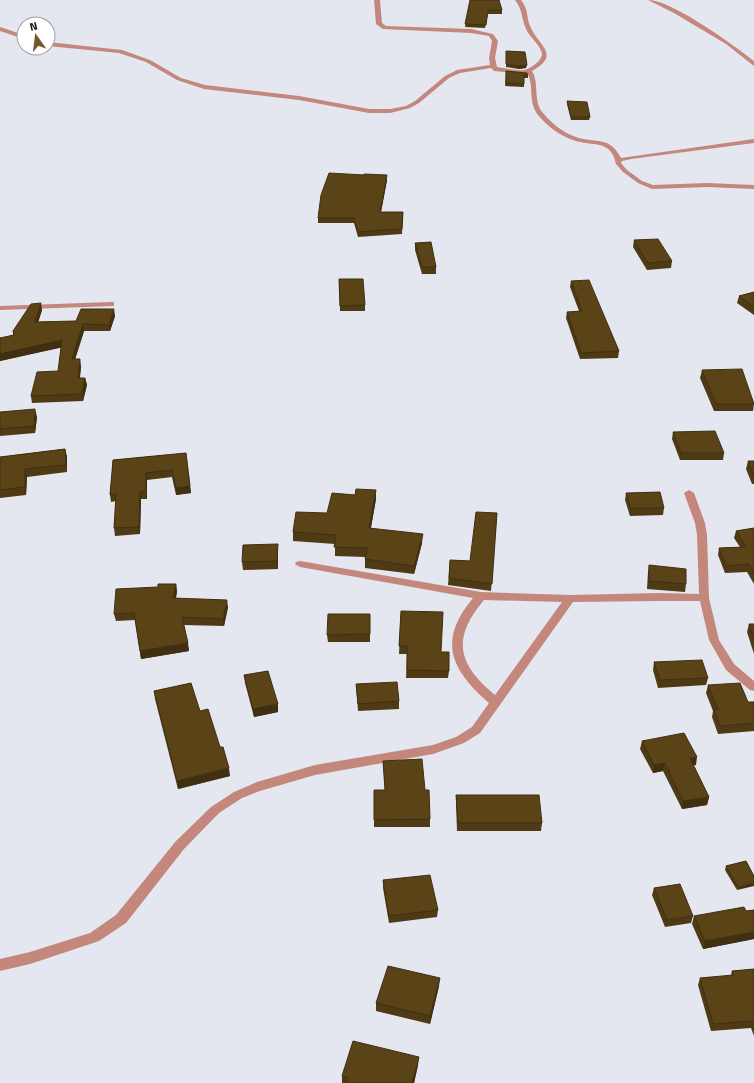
<svg xmlns="http://www.w3.org/2000/svg" width="754" height="1083" font-family="'Titillium Web',sans-serif">
<style>
.lines{fill:none;stroke-linecap:round;stroke-linejoin:round}
.minor{fill:#c4877c;fill-rule:evenodd}
.wall{fill:#4e3a15}
.shaded-wall{fill:#402f11}
.building{fill:#5b4318;stroke:#402f11}
</style>
<rect width="100%" height="100%" fill="#e4e7ef"/>
<g class="lines">
<!-- minor -->
<g class="minor">
<path d="M374 0H380L382 23 386 26 471 29 493 34 498 41 495 58 497 67C505 68 516 71 524 70 530 69 542 61 542 54 541 46 531 38 527 31 521 20 524 12 515 0H521C529 10 526 16 530 26 538 46 562 54 532 71 540 84 532 102 544 114 552 124 564 133 576 137 596 144 609 135 621 158L754 139V143L631 159 622 161 621 163 627 170 642 181 653 185 707 183 754 185V189L707 187 652 189 638 183 623 172 616 164C611 139 593 147 573 140 560 136 546 125 538 115 528 102 534 88 528 74L494 71 491 68 460 73 449 78 419 103 410 108 390 113H369L299 100 204 89 177 80 146 62 119 53 48 46V42L122 50 150 60 181 78 205 85 299 96 369 109H390L406 106 415 101 445 76 457 70 490 65 489 58 492 41 489 36 471 33 383 29 376 24Z"/>
<path d="M648 0C672 0 735 46 754 61V66L726 44 674 13Z"/>
<polygon points="0,27 24,35 24,39 0,31"/>
<polygon points="111,302 114,302 114,306 0,310 0,306"/>
<path d="M689 490 694 493 705 523 707 535 709 598 719 640 734 664 754 681V691L750 690 726 670 709 640 700 601H659L573 602 480 733 464 743 433 754 315 775 260 791 242 798 219 813 184 849 126 923 99 941 30 964 0 971V959L30 952 90 933 116 915 176 841 211 807 234 792 257 782 315 765 433 745 456 737 472 727 489 703C451 670 437 641 473 598L300 567 295 564 296 562 300 561 481 592 570 595 659 593 699 594 697 535 695 523 684 493ZM484 600 562 602 495 695C458 664 451 639 484 600Z"/>
</g>
</g>
<!-- wall -->
<g class="wall">
<polygon points="470,0 502,10 502,14 488,14 485,28 465,27"/>
<polygon points="506,51 526,68 518,69 506,67"/>
<polygon points="506,71 528,75 528,78 524,78 524,87 505,86"/>
<polygon points="567,101 590,117 589,120 571,120 567,104"/>
<polygon points="387,180 381,212 403,212 402,234 358,237 354,223 318,223 318,218"/>
<polygon points="634,240 672,261 671,268 647,270 633,247"/>
<polygon points="415,243 436,267 436,274 422,274 415,250"/>
<polygon points="339,279 365,305 365,311 340,311"/>
<polygon points="571,281 619,351 618,358 580,359 566,318 567,312 579,311 570,287"/>
<polygon points="754,292 754,315 737,303 739,296"/>
<polygon points="42,310 38,322 76,321 115,316 110,331 84,331 75,359 81,366 80,378 85,378 87,385 83,401 32,403 31,396 58,371 61,347 0,361 0,338 13,335 13,331"/>
<polygon points="702,370 754,403 753,411 714,411 700,378"/>
<polygon points="0,412 37,417 35,433 0,436"/>
<polygon points="673,432 724,453 723,460 680,460 672,439"/>
<polygon points="65,449 67,457 67,472 27,477 26,495 0,498 0,457"/>
<polygon points="186,453 191,493 176,495 172,477 147,480 147,499 141,499 140,534 115,536 114,528 116,501 111,502 110,495 113,460"/>
<polygon points="748,461 754,461 754,484 752,484 746,469"/>
<polygon points="626,493 664,508 663,515 630,516 625,500"/>
<polygon points="376,499 371,528 422,543 414,574 365,568 365,557 335,556 335,544 293,541 293,532 327,513"/>
<polygon points="497,513 491,591 448,585 450,560 470,561"/>
<polygon points="754,528 754,584 747,572 725,573 718,555 719,548 740,547 734,538 736,531"/>
<polygon points="278,552 278,569 243,570 242,562"/>
<polygon points="649,565 686,584 685,592 647,589 648,572"/>
<polygon points="176,584 177,592 176,598 228,607 224,626 184,625 189,651 141,659 135,620 116,621 114,614 158,587"/>
<polygon points="401,611 441,652 449,671 448,678 406,678 407,654 399,654"/>
<polygon points="370,614 370,642 328,642 327,635"/>
<polygon points="749,624 754,624 754,654 747,632"/>
<polygon points="654,662 708,678 706,685 658,688 653,670"/>
<polygon points="244,675 278,712 254,717 245,683"/>
<polygon points="356,684 399,701 399,709 358,711"/>
<polygon points="708,685 748,702 754,702 754,731 718,734 712,717 713,711 706,693"/>
<polygon points="154,691 200,711 220,747 230,776 178,789 155,699"/>
<polygon points="642,741 696,765 693,765 709,797 707,805 682,809 663,771 653,773 640,749"/>
<polygon points="383,761 425,790 430,819 430,827 374,827 374,790 385,790"/>
<polygon points="456,795 542,823 541,831 457,831 456,803"/>
<polygon points="746,861 737,890 725,870 726,866"/>
<polygon points="383,880 438,910 437,917 389,923 383,888"/>
<polygon points="654,888 693,916 691,923 665,927 652,895"/>
<polygon points="754,910 754,939 703,949 692,924 694,916"/>
<polygon points="754,969 754,1036 751,1028 711,1031 698,985 700,978 731,976 732,971"/>
<polygon points="439,986 430,1024 376,1011 376,1003"/>
<polygon points="418,1065 414,1083 342,1083 342,1076"/>
</g>
<!-- shaded-wall -->
<g class="shaded-wall">
<polygon points="527,65 526,68 518,69 518,66"/>
<polygon points="387,175 387,180 380,217 380,212"/>
<polygon points="41,303 42,310 36,329 35,322"/>
<polygon points="114,309 115,316 110,331 109,325"/>
<polygon points="83,324 84,331 73,366 72,359"/>
<polygon points="62,340 64,347 0,361 0,354"/>
<polygon points="80,359 81,366 79,385 78,378"/>
<polygon points="85,378 87,385 83,401 82,394"/>
<polygon points="35,409 37,417 35,433 34,426"/>
<polygon points="65,449 67,457 67,472 66,465"/>
<polygon points="25,469 27,477 26,495 25,487"/>
<polygon points="146,473 147,480 147,499 146,492"/>
<polygon points="190,486 191,493 176,495 176,488"/>
<polygon points="376,490 376,499 369,537 369,528"/>
<polygon points="140,492 141,499 140,534 139,527"/>
<polygon points="423,534 422,543 414,574 414,566"/>
<polygon points="278,544 278,569 277,561"/>
<polygon points="176,584 177,592 174,605 173,598"/>
<polygon points="227,600 228,607 224,626 223,619"/>
<polygon points="188,643 189,651 141,659 140,651"/>
<polygon points="278,704 278,712 254,717 253,709"/>
<polygon points="697,757 696,765 688,766 690,758"/>
<polygon points="665,763 663,771 653,773 654,765"/>
<polygon points="229,768 230,776 178,789 177,781"/>
<polygon points="709,797 707,805 682,809 683,801"/>
<polygon points="754,883 754,886 737,890 738,887"/>
<polygon points="754,932 754,939 703,949 705,941"/>
<polygon points="440,978 439,986 430,1024 430,1016"/>
<polygon points="419,1057 418,1065 414,1083 412,1083"/>
</g>
<!-- building -->
<g class="building">
<polygon points="470,0 499,0 502,10 488,10 486,25 465,24"/>
<polygon points="506,51 525,52 527,65 518,66 506,64"/>
<polygon points="506,71 527,73 528,75 524,75 524,84 506,83"/>
<polygon points="567,101 587,102 590,117 571,117"/>
<polygon points="329,173 364,175 364,174 387,175 380,212 403,212 402,229 358,232 354,218 318,218 321,195"/>
<polygon points="658,239 672,261 648,263 634,240"/>
<polygon points="431,242 436,267 422,267 415,243"/>
<polygon points="339,279 363,279 365,305 340,306"/>
<polygon points="589,280 619,351 581,353 567,312 582,311 571,281"/>
<polygon points="754,292 754,307 739,296"/>
<polygon points="41,303 35,322 76,321 81,309 114,309 109,325 83,324 72,359 80,359 78,378 85,378 82,394 31,396 37,372 58,371 62,340 0,354 0,338 14,335 13,331 31,304"/>
<polygon points="742,369 754,404 716,404 702,370"/>
<polygon points="35,409 34,426 0,429 0,412"/>
<polygon points="715,431 724,453 681,453 673,432"/>
<polygon points="65,449 66,465 25,469 25,487 0,490 0,457"/>
<polygon points="186,453 190,486 176,488 172,470 146,473 146,492 140,492 139,527 114,528 116,494 110,495 113,460"/>
<polygon points="748,461 754,461 754,476"/>
<polygon points="356,489 376,490 369,528 423,534 414,566 365,559 368,548 334,547 336,535 293,532 296,512 327,513 332,493 355,495"/>
<polygon points="660,492 664,508 631,508 626,493"/>
<polygon points="476,512 497,513 492,584 449,578 450,560 470,561"/>
<polygon points="754,528 754,573 749,564 726,566 719,548 746,547 736,531"/>
<polygon points="278,544 277,561 242,562 243,545"/>
<polygon points="649,565 686,569 686,584 649,581"/>
<polygon points="158,584 176,584 173,598 227,600 223,619 182,617 188,643 140,651 134,613 114,614 116,589 158,587"/>
<polygon points="401,611 443,612 441,652 449,652 449,671 407,670 407,646 399,646"/>
<polygon points="328,614 370,614 370,634 327,635"/>
<polygon points="749,624 754,624 754,640"/>
<polygon points="702,660 708,678 660,680 654,662"/>
<polygon points="268,671 278,704 253,709 244,675"/>
<polygon points="397,682 399,701 358,704 356,684"/>
<polygon points="191,683 200,711 208,709 220,747 223,747 229,768 177,781 154,691"/>
<polygon points="740,683 748,702 754,702 754,723 720,726 714,710 718,709 708,685"/>
<polygon points="684,733 697,757 690,758 709,797 683,801 665,763 654,765 642,741"/>
<polygon points="422,759 425,790 429,790 430,819 374,820 374,790 385,790 383,761"/>
<polygon points="456,795 539,795 542,823 458,823"/>
<polygon points="746,861 754,876 754,883 738,887 726,866"/>
<polygon points="430,875 438,910 389,916 383,880"/>
<polygon points="680,884 693,916 667,920 654,888"/>
<polygon points="744,907 746,911 754,910 754,932 705,941 694,916"/>
<polygon points="388,966 440,978 430,1016 376,1003"/>
<polygon points="754,969 754,1021 713,1024 700,978 733,975 732,971"/>
<polygon points="353,1041 419,1057 412,1083 347,1083 348,1078 342,1076"/>
</g>
<!-- north arrow -->
<g transform="translate(36 36) rotate(346)"><circle r="19" fill="#ffffff" stroke="#9fa0a1"/>
<path d="M0-3L7 15L0 10L-7 15Z" fill="#75572c"/>
<text y="-6" font-size="11" font-weight="bold" text-anchor="middle" fill="#101114">N</text>
</g>
</svg>
